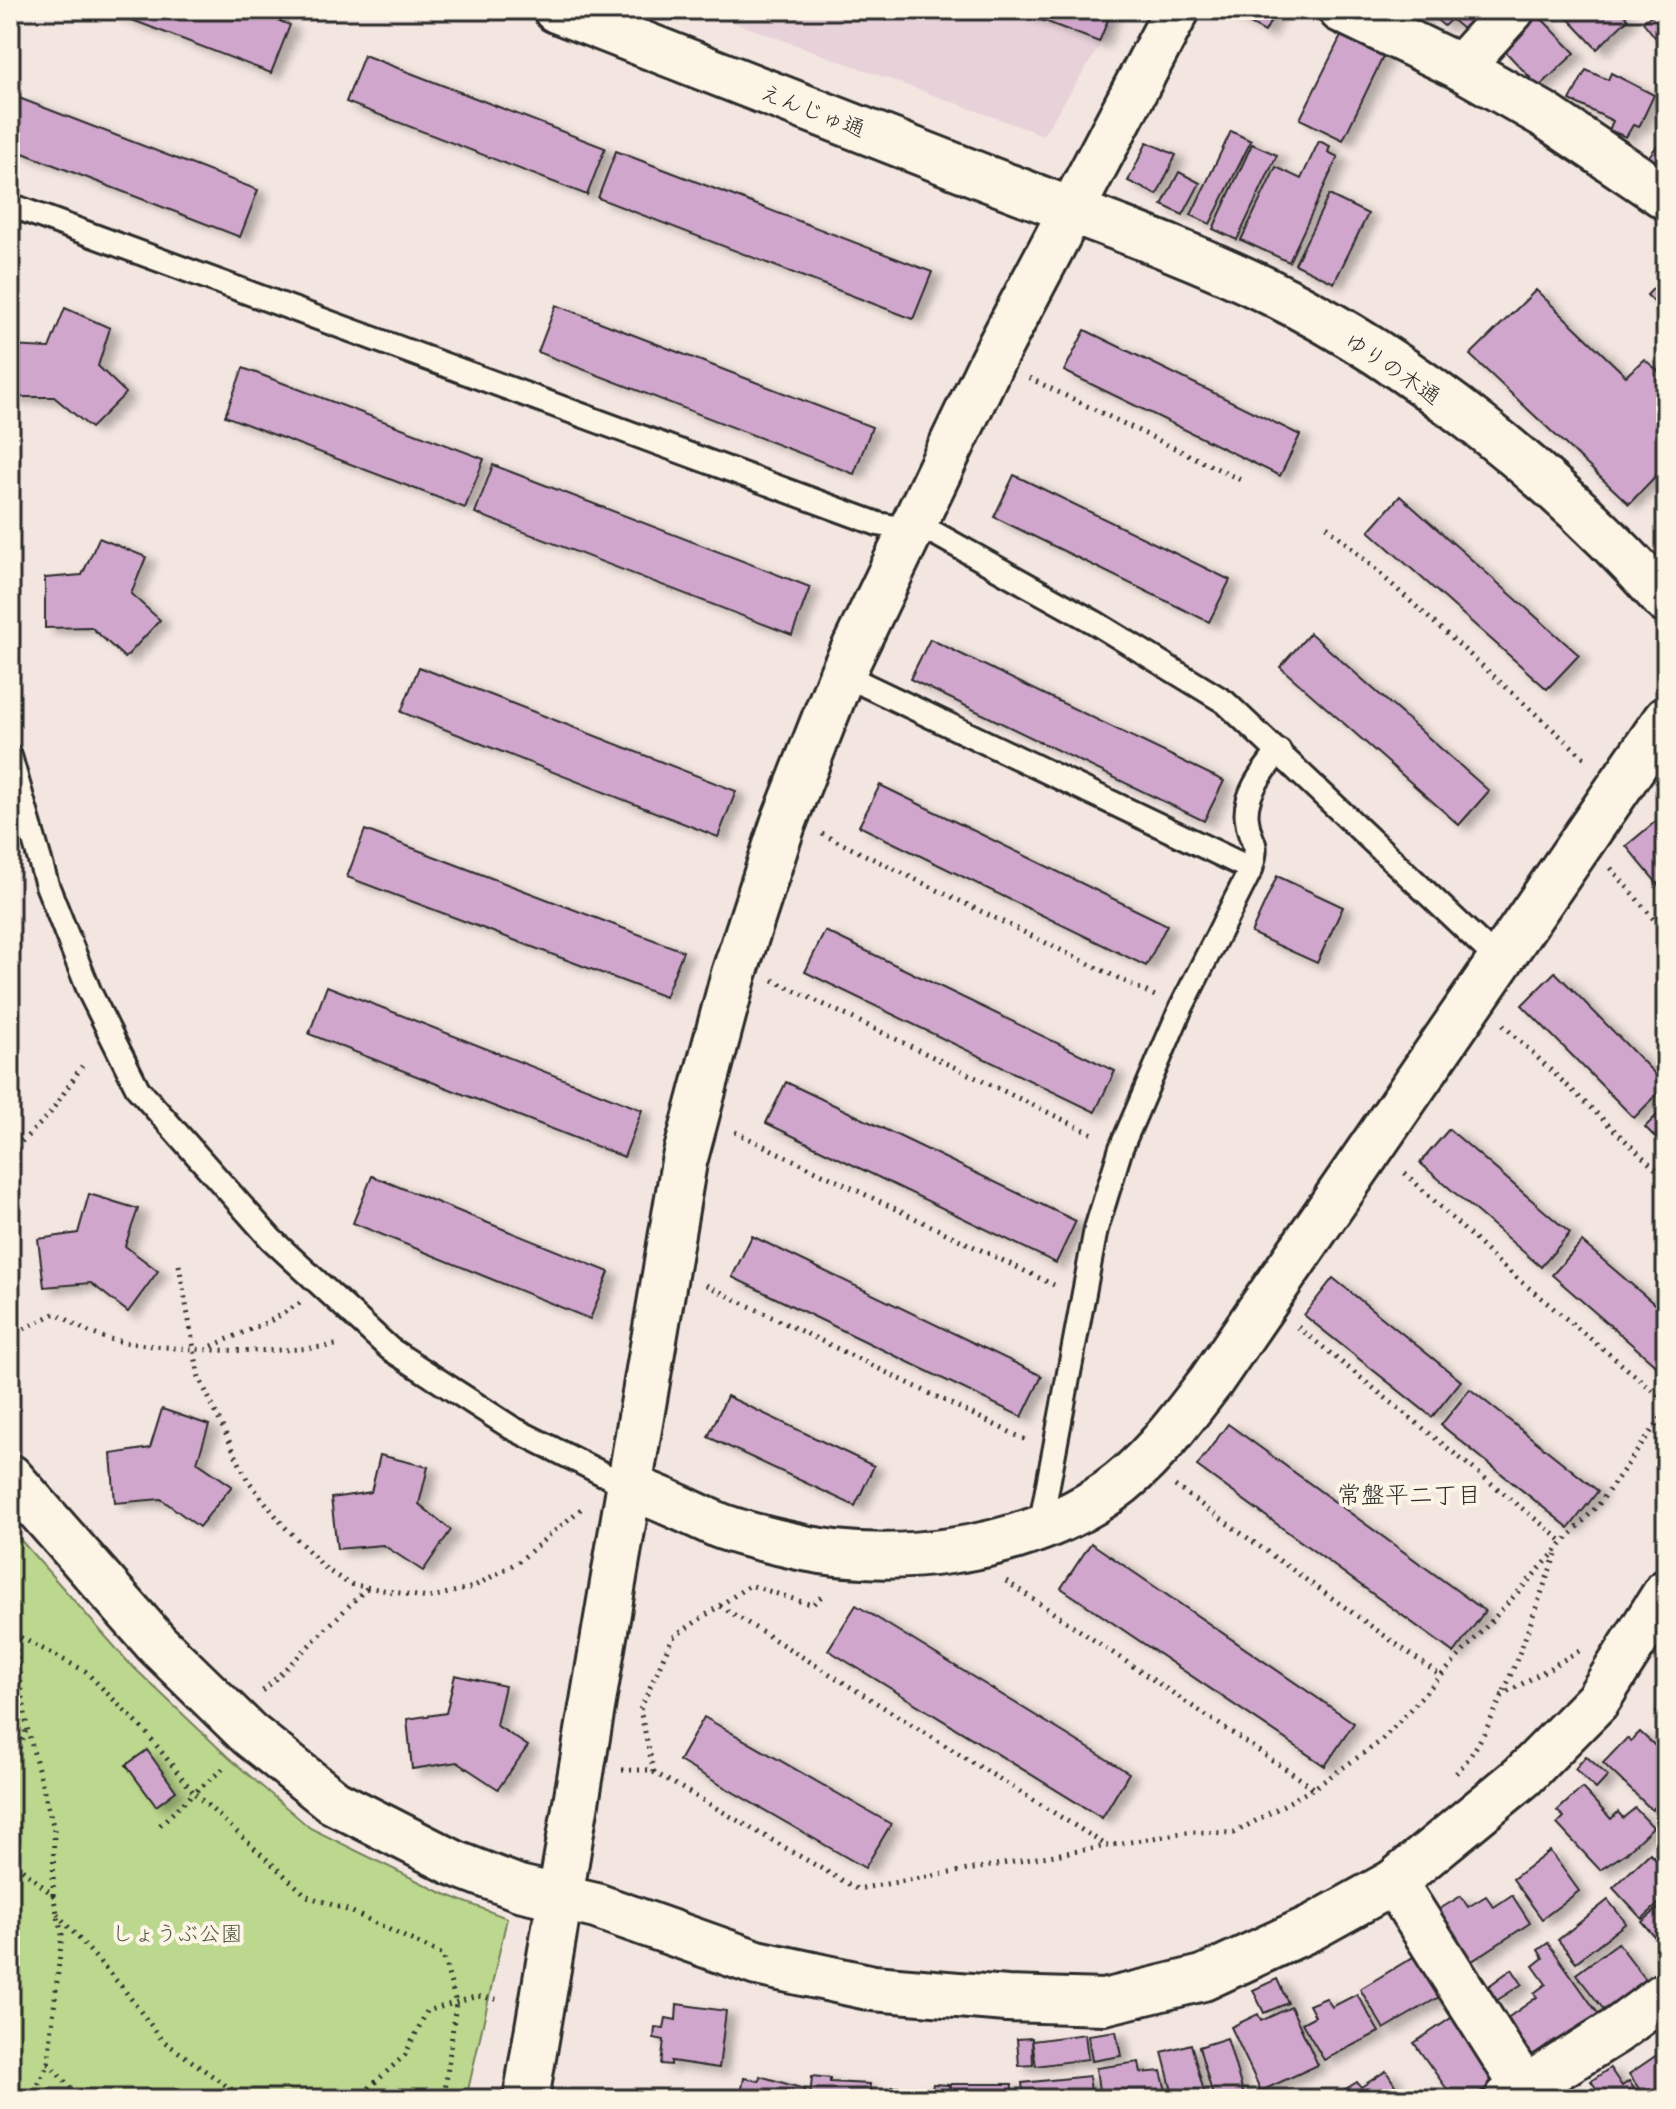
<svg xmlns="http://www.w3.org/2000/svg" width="1676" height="2109" font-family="'Comic Neue','Klee One',sans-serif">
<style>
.built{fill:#e8d2da}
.green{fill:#bcd78e;stroke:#74815c;stroke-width:2}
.building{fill:#d0a6cc;stroke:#2b2b2b;stroke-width:2;filter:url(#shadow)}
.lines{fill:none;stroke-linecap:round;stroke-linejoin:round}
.service-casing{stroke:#2b2b2b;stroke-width:28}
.minor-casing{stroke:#2b2b2b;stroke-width:50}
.tertiary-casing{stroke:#2b2b2b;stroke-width:50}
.path{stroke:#2b2b2b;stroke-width:5;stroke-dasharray:2 6;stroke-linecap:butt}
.service{stroke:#fcf5e5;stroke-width:22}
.minor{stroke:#fcf5e5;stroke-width:44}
.tertiary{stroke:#fcf5e5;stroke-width:44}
.labels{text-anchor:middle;stroke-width:8;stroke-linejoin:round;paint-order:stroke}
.street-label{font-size:22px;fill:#2b2b2b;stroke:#fcf5e5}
.park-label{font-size:22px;fill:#4f5644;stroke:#fcf5e5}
.neighbourhood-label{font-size:24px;fill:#2b2b2b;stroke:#fcf5e5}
</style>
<defs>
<filter id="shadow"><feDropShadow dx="9" dy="5" stdDeviation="4" flood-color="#0004"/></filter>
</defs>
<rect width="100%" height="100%" fill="#f3e5e0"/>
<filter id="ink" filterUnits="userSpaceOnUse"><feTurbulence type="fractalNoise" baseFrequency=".0125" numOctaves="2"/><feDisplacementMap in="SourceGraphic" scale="16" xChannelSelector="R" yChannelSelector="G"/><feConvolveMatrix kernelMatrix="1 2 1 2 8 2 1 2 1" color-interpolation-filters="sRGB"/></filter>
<g filter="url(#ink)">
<!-- built -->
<polygon class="built" points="700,10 1123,10 1043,135"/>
<!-- green -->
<polygon class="green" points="10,1528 129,1663 228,1757 310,1828 442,1893 507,1918 466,2099 10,2099"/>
<!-- building -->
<g class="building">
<polygon points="106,10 252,10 290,25 271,73"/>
<polygon points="1016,10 1112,10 1099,42"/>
<polygon points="1224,10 1276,10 1265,32"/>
<polygon points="1392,10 1482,10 1463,29 1451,19 1444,26 1425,10 1420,23"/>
<polygon points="1565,10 1619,10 1628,19 1597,49 1562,12"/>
<polygon points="1658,10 1666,10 1666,51 1643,22"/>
<polygon points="1538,15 1575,53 1539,87 1503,49"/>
<polygon points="1342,34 1384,55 1343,140 1300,119"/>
<polygon points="364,55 605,148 587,195 346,102"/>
<polygon points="1586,70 1608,80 1611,73 1654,95 1639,127 1633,125 1626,137 1609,130 1613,121 1570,100"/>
<polygon points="19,98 258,190 240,237 10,148 10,123"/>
<polygon points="1231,131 1251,141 1210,224 1191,215"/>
<polygon points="1319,141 1330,146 1328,152 1338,157 1289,262 1241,240 1276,167 1301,179"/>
<polygon points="1661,141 1666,143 1666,170 1649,156"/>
<polygon points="1147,142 1176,155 1157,195 1128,181"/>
<polygon points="1252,144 1277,155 1237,240 1213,229"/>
<polygon points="616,151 932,272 913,319 598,198"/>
<polygon points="1179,172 1200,183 1183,215 1162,205"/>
<polygon points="1329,195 1368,214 1334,283 1295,264"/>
<polygon points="1666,275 1666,314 1647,295"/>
<polygon points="1536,290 1626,376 1644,359 1664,376 1666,374 1666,465 1629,504 1470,355"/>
<polygon points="556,305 872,427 854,474 538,352"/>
<polygon points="65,308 110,328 98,366 126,393 91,428 54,397 10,397 10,346 49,348"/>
<polygon points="1085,330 1300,435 1280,476 1064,371"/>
<polygon points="243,368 484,459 465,508 225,416"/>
<polygon points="493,465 810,587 792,635 475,513"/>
<polygon points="1014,475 1230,580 1209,622 994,517"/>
<polygon points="1400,496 1579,655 1547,689 1369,531"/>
<polygon points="99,538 146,557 131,594 160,620 125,658 91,627 45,628 45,578 82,575"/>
<polygon points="1310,633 1489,791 1459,825 1280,667"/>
<polygon points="930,639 1224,781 1204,821 910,679"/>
<polygon points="419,667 736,791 718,837 401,712"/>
<polygon points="880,785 1167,925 1146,966 859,826"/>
<polygon points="1661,817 1666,824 1666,894 1626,846"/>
<polygon points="365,830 683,951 665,997 347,877"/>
<polygon points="1277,876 1343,907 1317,963 1251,933"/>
<polygon points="825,931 1115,1071 1095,1112 805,972"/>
<polygon points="1555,972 1666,1085 1634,1118 1522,1005"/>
<polygon points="327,986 642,1110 624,1157 309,1034"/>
<polygon points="786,1082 1076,1221 1056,1263 766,1123"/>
<polygon points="1666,1106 1666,1148 1645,1127"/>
<polygon points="1449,1129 1570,1233 1541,1267 1420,1163"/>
<polygon points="372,1176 609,1272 590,1319 353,1223"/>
<polygon points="89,1194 138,1209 125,1246 158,1271 128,1312 91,1283 44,1287 38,1239 78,1233"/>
<polygon points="752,1236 1042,1376 1022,1417 732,1277"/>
<polygon points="1582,1242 1666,1314 1666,1374 1552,1275"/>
<polygon points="1333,1278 1461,1381 1432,1417 1304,1315"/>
<polygon points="1470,1389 1598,1491 1569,1528 1441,1425"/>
<polygon points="727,1396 874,1466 855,1506 708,1437"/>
<polygon points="162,1409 209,1425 197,1462 232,1486 199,1527 161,1499 115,1503 111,1454 150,1448"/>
<polygon points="1228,1424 1485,1611 1454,1653 1197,1466"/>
<polygon points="380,1455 428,1467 419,1504 451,1530 423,1571 383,1545 337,1549 331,1498 371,1492"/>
<polygon points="1091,1543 1354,1723 1325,1766 1061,1588"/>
<polygon points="856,1605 1129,1773 1102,1818 828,1650"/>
<polygon points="455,1675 505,1686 496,1725 528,1746 498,1789 457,1762 412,1769 407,1719 446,1713"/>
<polygon points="1666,1700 1666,1721 1656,1712"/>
<polygon points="704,1717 891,1824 865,1868 679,1761"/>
<polygon points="1640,1732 1663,1753 1658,1757 1666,1765 1666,1796 1652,1810 1603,1763 1627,1738 1631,1741"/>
<polygon points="147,1750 176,1791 156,1806 126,1765"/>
<polygon points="1586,1756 1608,1776 1596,1789 1575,1769"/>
<polygon points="1582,1788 1611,1819 1618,1812 1623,1818 1635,1808 1653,1827 1626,1853 1600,1870 1557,1824 1564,1817 1557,1811"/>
<polygon points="1550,1851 1579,1891 1542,1919 1513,1879"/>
<polygon points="1650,1853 1666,1869 1666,1897 1642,1919 1613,1888"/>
<polygon points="1512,1895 1530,1923 1472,1961 1438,1910 1461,1896 1468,1907 1486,1896 1494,1907"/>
<polygon points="1608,1900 1626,1923 1576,1962 1558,1940"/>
<polygon points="1666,1902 1666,1950 1642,1922"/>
<polygon points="1548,1943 1599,2015 1557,2045 1554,2040 1533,2055 1506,2019 1537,1997 1534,1993 1546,1984 1533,1966 1543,1958 1538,1950"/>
<polygon points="1618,1943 1647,1981 1604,2010 1576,1974"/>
<polygon points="1415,1956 1439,1997 1384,2029 1360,1989"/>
<polygon points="1512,1969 1522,1984 1496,2001 1486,1988"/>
<polygon points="1277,1979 1288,2003 1264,2013 1253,1990"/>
<polygon points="1357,1994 1379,2032 1324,2060 1302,2023 1315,2016 1309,2005 1326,1998 1332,2007"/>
<polygon points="677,2004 726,2011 719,2068 671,2061 671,2065 661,2064 664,2040 654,2038 655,2027 664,2028 666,2018 676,2020"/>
<polygon points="1291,2007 1318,2065 1261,2091 1231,2027 1258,2014 1261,2021"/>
<polygon points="1454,2016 1494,2083 1469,2099 1454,2099 1414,2043"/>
<polygon points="1116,2031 1121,2056 1092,2061 1088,2035"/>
<polygon points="1085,2034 1088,2059 1036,2066 1032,2041"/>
<polygon points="1032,2038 1033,2065 1019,2066 1017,2039"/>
<polygon points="1227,2038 1245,2099 1214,2099 1199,2047"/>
<polygon points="1191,2044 1206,2099 1174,2099 1162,2052"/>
<polygon points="1657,2055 1666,2068 1666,2099 1646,2099 1629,2074"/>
<polygon points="1139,2062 1141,2073 1161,2071 1168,2099 1100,2099 1096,2068"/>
<polygon points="1610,2068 1622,2086 1629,2081 1641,2099 1604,2099 1591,2081"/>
<polygon points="1386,2071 1404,2099 1342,2099 1339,2093 1357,2082 1361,2087"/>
<polygon points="760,2076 804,2089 802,2099 740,2099 744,2078 759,2081"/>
<polygon points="812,2076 830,2078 830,2082 870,2084 869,2099 810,2099"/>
<polygon points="1089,2076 1092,2099 1024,2099 1022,2083"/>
<polygon points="933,2084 949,2085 948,2099 891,2099 892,2087 932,2088"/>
<polygon points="951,2084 1012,2084 1011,2099 951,2099"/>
</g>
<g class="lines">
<!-- service casing -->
<g class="service-casing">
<g id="service">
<polyline points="10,205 878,524 936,534 1094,622 1225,702 1498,960"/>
<polyline points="842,674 1251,869"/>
<polyline points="10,756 47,885 90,993 138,1089 271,1239 390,1349 512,1428 629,1487"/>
<path d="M1040 1527 1096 1229 1121 1148 1181 1008 1251 869C1260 837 1250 846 1247 820 1243 795 1264 770 1279 751"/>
</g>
</g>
<!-- minor casing -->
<g class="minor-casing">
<g id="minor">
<polyline points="1341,10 1460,67 1512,10"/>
<polyline points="1460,67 1543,114 1666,197"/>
<polyline points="10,1477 157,1644 249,1734 334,1802 454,1863 519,1888 596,1906 757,1963 873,1988 1007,1999 1104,2002 1203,1978 1313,1927 1394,1882 1523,1776 1597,1701 1666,1592"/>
<path d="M629 1487C660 1497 688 1512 718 1525 738 1533 761 1538 782 1543 885 1570 1020 1554 1109 1492 1151 1462 1180 1421 1211 1381L1666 719"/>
<polyline points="1394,1882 1524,2088"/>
<polyline points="1507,2099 1616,2031 1666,1994"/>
</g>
</g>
<!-- tertiary casing -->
<g class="tertiary-casing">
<g id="tertiary">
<path d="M556 10C695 64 834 119 973 173 1072 212 1174 245 1270 292 1414 363 1560 481 1666 601"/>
<polyline points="526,2099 684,1162 734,974 783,824 842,674 992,361 1177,10"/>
</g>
</g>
<!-- path -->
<g class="path">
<polyline points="1029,378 1245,482"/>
<polyline points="1327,526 1588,761"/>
<polyline points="822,834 1155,996"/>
<polyline points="1611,868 1666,934"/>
<polyline points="773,980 1095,1135"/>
<polyline points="1503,1025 1666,1179"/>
<polyline points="735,1132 1054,1285"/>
<polyline points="10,1153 49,1115 82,1066"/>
<polyline points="1405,1173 1500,1264 1666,1401"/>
<polyline points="179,1265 199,1377 247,1479 283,1525 326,1569 349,1584 428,1598 473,1587 518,1562 582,1508"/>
<polyline points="706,1285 1028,1441"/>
<polyline points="1298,1327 1565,1543"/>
<path d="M10 1336 56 1313C70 1321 84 1331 99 1336 147 1352 291 1355 340 1344"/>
<polyline points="212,1346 272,1320 300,1303"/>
<polyline points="1175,1486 1441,1676"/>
<polyline points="1006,1581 1314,1788"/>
<polyline points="720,1606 1106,1845"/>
<polyline points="10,1618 14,1634 85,1671 145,1731 194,1793 225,1767"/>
<polyline points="263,1691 367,1588"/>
<polyline points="1501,1696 1579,1651"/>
<polyline points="10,1770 27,1728"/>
<polyline points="622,1770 650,1770 857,1889 1188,1832 1234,1833 1314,1788 1381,1741 1599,1504 1666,1411"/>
<polyline points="654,1772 640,1710 672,1638 750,1585 812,1605 824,1594"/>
<path d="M1456 1773C1497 1733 1533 1611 1556 1554"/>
<polyline points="160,1825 194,1793 307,1896 350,1911 443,1955 456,2003 444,2099"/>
<polyline points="10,1859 53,1895 54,1829 27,1727 14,1635"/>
<polyline points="57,1914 122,1987 162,2040 245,2099"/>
<polyline points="48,2063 81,2099"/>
<polyline points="32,2099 48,2063 62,1935 53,1895"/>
<polyline points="357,2099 405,2055 427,2011 478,1996 501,2000"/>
</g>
<!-- service -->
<use href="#service" class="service"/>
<!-- minor -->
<use href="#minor" class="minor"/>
<!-- tertiary -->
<use href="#tertiary" class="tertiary"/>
</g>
</g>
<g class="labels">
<!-- street labels -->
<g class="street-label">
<text transform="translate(813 110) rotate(21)" y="8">えんじゅ通</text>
<text transform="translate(1393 368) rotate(34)" y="8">ゆりの木通</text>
</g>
<!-- park labels -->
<g class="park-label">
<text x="177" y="1941">しょうぶ公園</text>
</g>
<!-- neighbourhood labels -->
<g class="neighbourhood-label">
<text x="1409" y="1503">常盤平二丁目</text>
</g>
</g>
<!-- margin -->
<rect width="1676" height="2109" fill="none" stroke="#fcf5e5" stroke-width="40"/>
<rect x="20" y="20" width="1636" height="2069" fill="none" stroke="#2b2b2b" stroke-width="3" filter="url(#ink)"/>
</svg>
